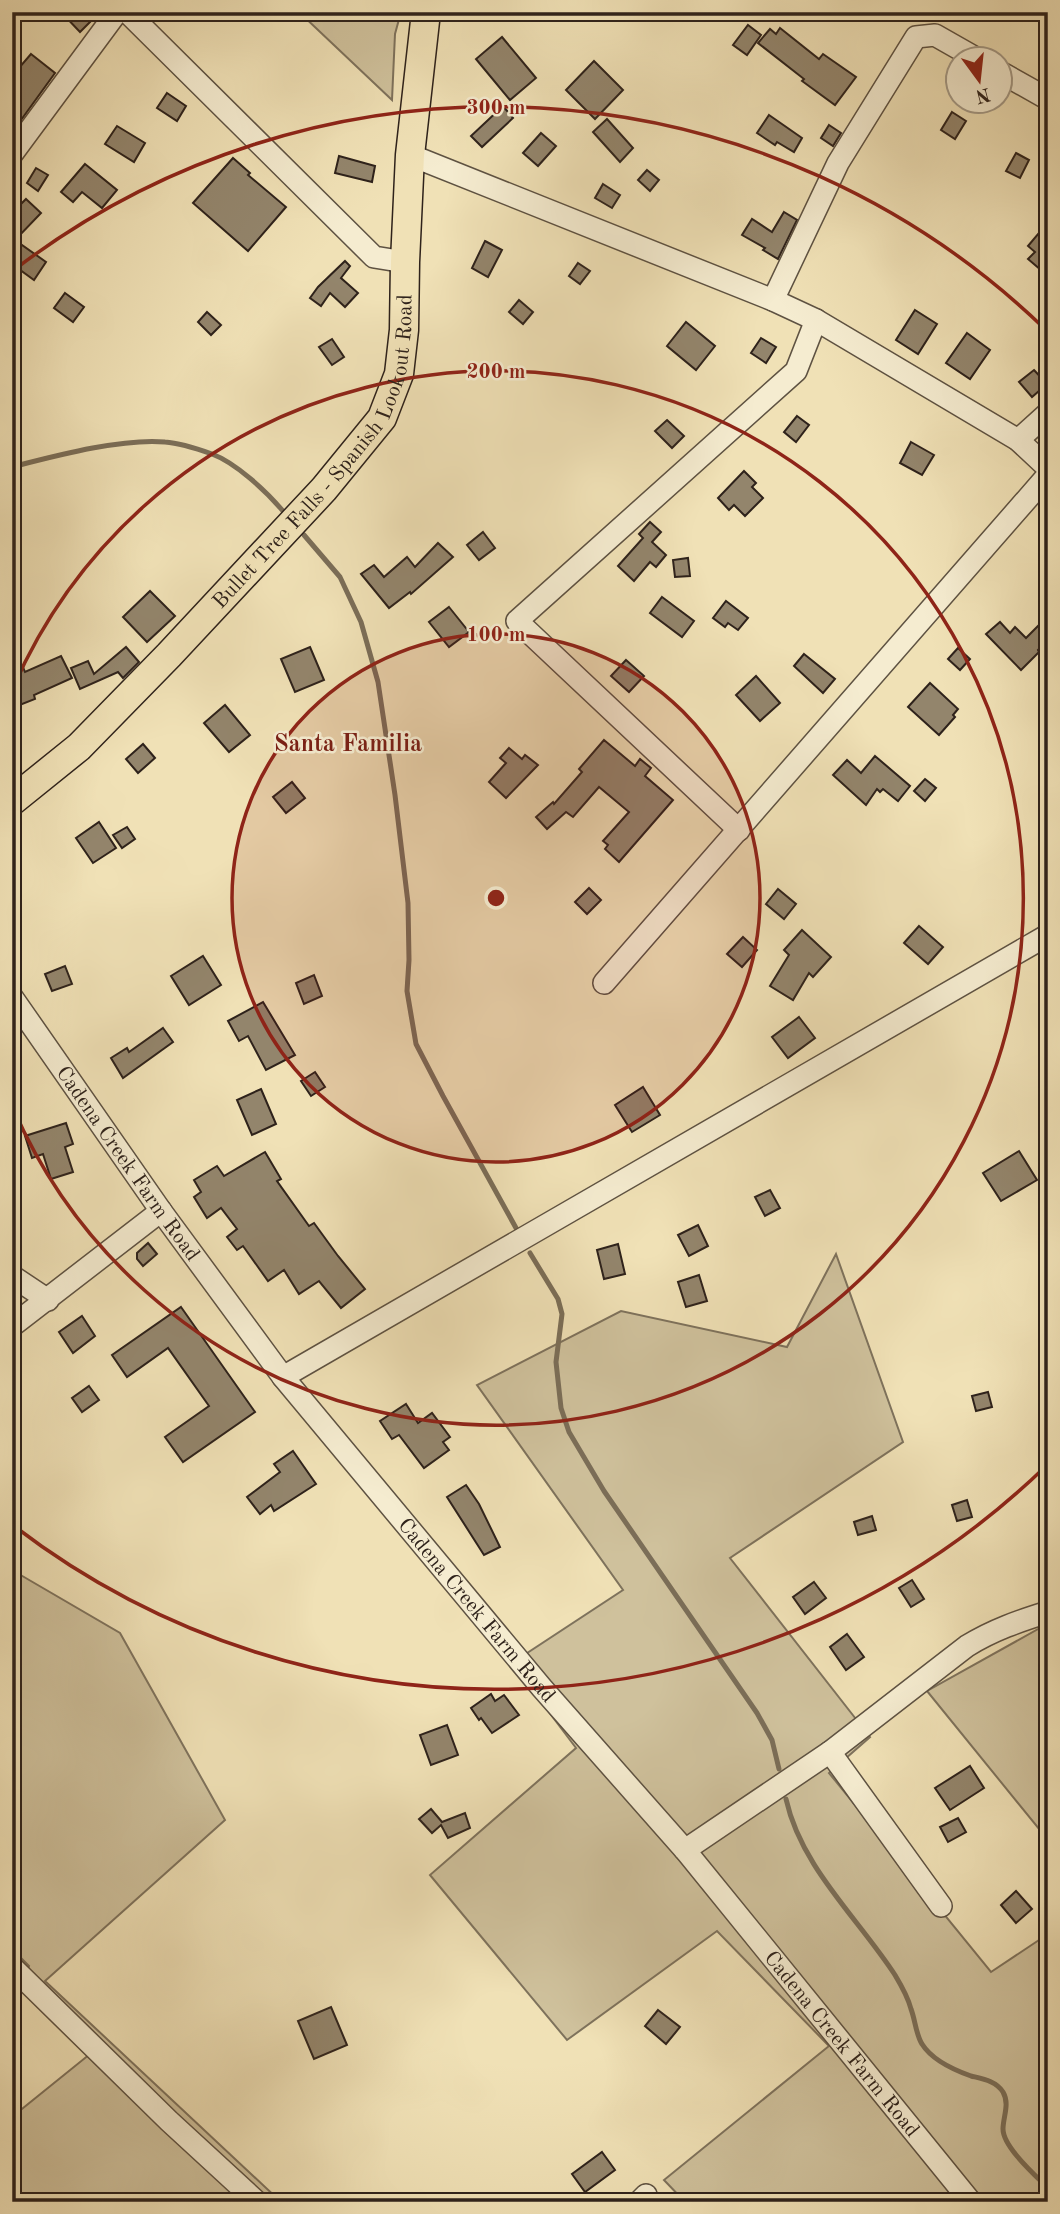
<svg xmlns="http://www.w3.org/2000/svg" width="1060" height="2214" font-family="'Old Standard TT',serif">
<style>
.green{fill:#cfc19c;stroke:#7e725c;stroke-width:2}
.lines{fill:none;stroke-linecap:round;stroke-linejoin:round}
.stream{stroke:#7b6e58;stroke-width:5}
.building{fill:#93856c;stroke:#2e221b;stroke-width:2}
.minor-casing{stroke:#5e5242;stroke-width:24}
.major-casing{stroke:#2e221b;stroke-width:31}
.minor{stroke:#f5ecd0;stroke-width:21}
.major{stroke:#f0e1b6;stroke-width:28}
.ring{fill:none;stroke:#8f2418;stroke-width:3.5}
.labels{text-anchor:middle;stroke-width:5;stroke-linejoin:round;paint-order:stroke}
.street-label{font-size:21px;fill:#2e221b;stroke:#f5ecd0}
.quarter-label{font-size:24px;font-weight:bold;fill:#7a1f14;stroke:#f5ecd0}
.centre{fill:#8f2418;stroke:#f5ecd0;stroke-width:3.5}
.ring-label{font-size:21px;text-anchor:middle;font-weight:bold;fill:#8f2418;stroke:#f5ecd0;stroke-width:5;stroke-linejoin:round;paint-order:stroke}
</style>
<rect width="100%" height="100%" fill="#f0e1b6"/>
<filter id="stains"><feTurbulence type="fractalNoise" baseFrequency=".00286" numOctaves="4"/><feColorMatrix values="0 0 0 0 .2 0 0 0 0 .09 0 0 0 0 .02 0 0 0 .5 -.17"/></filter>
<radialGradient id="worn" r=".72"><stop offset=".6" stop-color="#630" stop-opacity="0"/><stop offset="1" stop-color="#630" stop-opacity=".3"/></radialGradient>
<!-- green -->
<g class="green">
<polygon points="299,12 401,12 395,34 392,100"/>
<polygon points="836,1254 903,1442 730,1558 870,1737 829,1773 991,1972 1048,1934 1048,2202 685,2202 664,2180 829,2046 717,1931 567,2040 430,1875 576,1748 512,1663 623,1590 477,1385 621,1311 787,1347"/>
<polygon points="12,1570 120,1633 225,1820 45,1981 281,2202 12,2202 12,2117 90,2054 21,1985 29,1966 12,1949"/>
<polygon points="1040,1628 1048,1638 1048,1840 927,1691"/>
</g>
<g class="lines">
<!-- stream -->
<g class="stream">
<path d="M12 467C55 456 122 438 165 442 180 443 198 449 212 454 236 463 266 491 283 511"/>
<polyline points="304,535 340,577 361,622 378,682 395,795 408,903 409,960 407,991 416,1044 443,1096 516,1228"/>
<polyline points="530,1253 558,1299 562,1314 556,1362 561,1408 569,1432 604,1491 757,1713 772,1740 779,1769"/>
<path d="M786 1799C801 1867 858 1918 895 1975 901 1985 908 1997 911 2009 915 2019 916 2035 922 2044 932 2060 954 2070 971 2076 983 2079 996 2081 1003 2092 1010 2104 1003 2117 1003 2129 1003 2147 1036 2176 1048 2188"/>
</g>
</g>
<!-- building -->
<g class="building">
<polygon points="61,12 100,12 80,32"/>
<polygon points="748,25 761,35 747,55 733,45"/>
<polygon points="780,28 819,59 823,54 856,77 835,105 802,81 804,79 758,43 770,29 776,34"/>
<polygon points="502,37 536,78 510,100 476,59"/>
<polygon points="31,54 55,73 21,120 12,112 12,76"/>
<polygon points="594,61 623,90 595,119 566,90"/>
<polygon points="167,93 186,106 177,121 157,108"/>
<polygon points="503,106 513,118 482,147 471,136"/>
<polygon points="952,112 966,121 955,139 941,130"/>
<polygon points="769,115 802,138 794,152 777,142 775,145 757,133"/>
<polygon points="607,119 633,148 620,162 593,132"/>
<polygon points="829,125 841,133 833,146 821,138"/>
<polygon points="117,126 145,143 134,162 105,144"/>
<polygon points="541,133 556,146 538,166 523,153"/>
<polygon points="1016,153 1029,160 1020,178 1006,171"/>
<polygon points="339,156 375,166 372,182 335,173"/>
<polygon points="233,158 250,173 248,175 286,207 248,251 193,203"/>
<polygon points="85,164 117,190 102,208 82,192 73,202 61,192"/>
<polygon points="36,168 48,175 38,191 27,183"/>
<polygon points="647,170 659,180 650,191 638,180"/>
<polygon points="603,184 620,195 612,208 595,198"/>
<polygon points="26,199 41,213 15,240 46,262 34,280 12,264 12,213"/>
<polygon points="784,212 797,220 778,259 763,250 765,248 742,235 752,219 772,232"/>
<polygon points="1038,234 1046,240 1048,237 1048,276 1028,259 1035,252 1028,246"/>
<polygon points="485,241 502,250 488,277 472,268"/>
<polygon points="345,261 350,266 341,278 358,293 345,307 330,293 321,306 310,298 318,287"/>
<polygon points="578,263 590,271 580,284 569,276"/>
<polygon points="65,293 84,307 73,322 54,308"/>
<polygon points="519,300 533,312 523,324 509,312"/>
<polygon points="915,310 937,324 918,354 896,340"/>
<polygon points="207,312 221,325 211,335 198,322"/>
<polygon points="686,322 715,346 696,370 667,346"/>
<polygon points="967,333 990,350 970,379 946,363"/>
<polygon points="761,338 776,347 766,363 751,353"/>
<polygon points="332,339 344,357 332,365 319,347"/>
<polygon points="1034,370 1047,384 1032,397 1019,382"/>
<polygon points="797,416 809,425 796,442 784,432"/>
<polygon points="667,420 684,436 672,448 655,431"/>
<polygon points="911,442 934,455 922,475 900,463"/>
<polygon points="744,471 756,483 752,487 763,498 745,516 734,505 729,510 718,498"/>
<polygon points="650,522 661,532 652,542 666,555 656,567 650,562 634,581 618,566 643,538 639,534"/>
<polygon points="483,532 495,548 479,560 467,545"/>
<polygon points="438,543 453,557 411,594 410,592 389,608 361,574 374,565 384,577 407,557 415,567"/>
<polygon points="688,558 690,576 675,577 673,560"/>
<polygon points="150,591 175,616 147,642 123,617"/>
<polygon points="662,597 694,621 682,637 650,613"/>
<polygon points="726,601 748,618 738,630 728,623 725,627 713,618"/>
<polygon points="449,607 469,632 449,647 429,622"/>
<polygon points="1000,622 1010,633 1015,627 1026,638 1039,625 1048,634 1048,640 1038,650 1039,652 1021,670 986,634"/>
<polygon points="126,647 139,662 123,678 118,672 80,689 71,668 88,661 94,674"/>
<polygon points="310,647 324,680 295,692 281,659"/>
<polygon points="958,648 970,659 960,670 948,659"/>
<polygon points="804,654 835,679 823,693 794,666"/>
<polygon points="61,656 72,678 34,695 35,699 12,708 12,671 23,667 25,672"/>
<polygon points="626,660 644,676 629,692 611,676"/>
<polygon points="756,676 780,703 760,721 736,695"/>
<polygon points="930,683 958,709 953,715 955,717 939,735 908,707"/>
<polygon points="225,705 250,735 229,752 204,723"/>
<polygon points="604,740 635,766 640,759 651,768 645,776 673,800 619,862 605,849 608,845 603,841 629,812 599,787 573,817 566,812 547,829 536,817 553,802 554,804 582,772 579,769"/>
<polygon points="143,744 155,758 138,773 126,759"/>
<polygon points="509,748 522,759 525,755 538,765 506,798 489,782 506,763 500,758"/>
<polygon points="875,756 910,786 898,801 883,789 880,792 877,789 866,805 833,775 847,760 861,773"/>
<polygon points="925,779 936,788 925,801 914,791"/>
<polygon points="292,782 305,798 286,813 273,797"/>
<polygon points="99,822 116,848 93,863 76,838"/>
<polygon points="127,827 135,839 122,848 113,835"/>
<polygon points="589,888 601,900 587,914 575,902"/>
<polygon points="778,889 796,904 784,919 766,904"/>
<polygon points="919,926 943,947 928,964 904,943"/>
<polygon points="802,930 831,957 813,977 809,973 793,1000 770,986 789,955 784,950"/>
<polygon points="743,937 757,950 742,967 727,954"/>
<polygon points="203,956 221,985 189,1005 171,976"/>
<polygon points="65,966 72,984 52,991 45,974"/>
<polygon points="314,975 322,996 304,1004 296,983"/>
<polygon points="263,1002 295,1055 266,1070 248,1036 239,1041 228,1021"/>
<polygon points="799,1017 815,1038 788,1058 772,1037"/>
<polygon points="163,1028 173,1042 123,1078 111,1058 127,1048 129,1052"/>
<polygon points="315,1072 325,1087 311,1096 301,1081"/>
<polygon points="643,1087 660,1115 632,1132 615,1105"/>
<polygon points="261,1089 276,1124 252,1135 237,1100"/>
<polygon points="66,1123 73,1144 65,1147 73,1172 51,1179 43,1154 32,1158 25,1136"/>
<polygon points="1019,1151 1037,1180 1001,1201 983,1173"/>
<polygon points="265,1152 281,1179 277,1181 309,1226 314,1223 338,1256 365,1289 341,1308 319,1281 299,1294 284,1270 268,1281 243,1246 237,1250 227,1237 237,1229 221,1208 207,1218 194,1197 201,1192 194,1180 217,1166 224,1176"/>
<polygon points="770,1190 780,1208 765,1216 755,1197"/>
<polygon points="698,1225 708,1246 689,1256 678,1235"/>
<polygon points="148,1243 157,1254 143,1266 137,1259 137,1253"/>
<polygon points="618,1244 625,1274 604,1279 597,1250"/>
<polygon points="699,1275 707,1301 686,1307 678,1282"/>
<polygon points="181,1307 255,1412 183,1462 165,1437 209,1406 168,1348 127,1377 112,1355"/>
<polygon points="82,1316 95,1336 73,1353 59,1332"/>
<polygon points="89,1386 99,1400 82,1412 72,1398"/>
<polygon points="988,1392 992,1407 976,1411 972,1396"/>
<polygon points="406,1404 418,1423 432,1413 450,1437 443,1442 449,1450 424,1468 399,1435 392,1439 380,1421"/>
<polygon points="293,1451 316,1484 274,1511 271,1505 260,1514 247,1497 280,1472 274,1464"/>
<polygon points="466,1485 479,1504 500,1547 484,1555 447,1497"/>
<polygon points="967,1500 972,1517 957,1521 952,1505"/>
<polygon points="872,1516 876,1530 858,1535 854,1522"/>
<polygon points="912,1580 924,1599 911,1607 899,1588"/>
<polygon points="814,1582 826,1598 805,1614 793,1597"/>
<polygon points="847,1634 864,1657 846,1670 830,1647"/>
<polygon points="491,1694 495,1701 504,1695 519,1715 492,1733 481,1718 479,1720 471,1708"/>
<polygon points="447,1725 458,1755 431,1765 420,1735"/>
<polygon points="970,1766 984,1788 950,1810 935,1788"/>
<polygon points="431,1809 442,1822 465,1813 470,1828 448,1838 441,1825 432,1833 419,1819"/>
<polygon points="958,1818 966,1832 948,1842 940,1827"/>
<polygon points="1016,1891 1032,1909 1016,1923 1001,1905"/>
<polygon points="331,2007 347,2045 314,2059 298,2021"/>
<polygon points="658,2010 680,2027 666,2044 645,2026"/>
<polygon points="602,2152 615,2170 585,2192 572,2174"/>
</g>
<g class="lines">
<!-- minor casing -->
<g class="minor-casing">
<g id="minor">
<polyline points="127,12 374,257 405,262"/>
<polyline points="1000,72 1048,99"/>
<polyline points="12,154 117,12"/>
<polyline points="410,155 773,300 816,320 1018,440 1048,468"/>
<polyline points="773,300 838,163 916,37 935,35 979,60"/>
<polyline points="1018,440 1048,413"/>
<polyline points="739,830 517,621 796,371 816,320"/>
<polyline points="604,983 1048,475"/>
<path id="s1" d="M12 997 161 1211 283 1377 542 1688 685 1850 971 2202"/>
<polyline points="12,1276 48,1300"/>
<polyline points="12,1326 161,1211"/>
<polyline points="283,1377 1048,935"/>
<polyline points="830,1752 941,1906"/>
<path d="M685 1850 830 1752 967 1646C993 1630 1019 1621 1048 1612"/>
<polyline points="12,1967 169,2121 257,2202"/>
<polyline points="639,2202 646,2195"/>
</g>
</g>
<!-- major casing -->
<g class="major-casing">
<g id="major">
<path id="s2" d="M12 801 79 747 169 655 324 489 382 418 399 374 404 330 405 262 410 155 426 12"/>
</g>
</g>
<!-- minor -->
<use href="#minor" class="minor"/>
<!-- major -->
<use href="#major" class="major"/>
</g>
<!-- distance rings -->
<circle cx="496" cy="898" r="264" fill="#8f2418" fill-opacity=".12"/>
<g class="ring">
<circle cx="496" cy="898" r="264"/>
<path d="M13 688A527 527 0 1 1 13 1108"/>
<path d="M1045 1467A791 791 0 0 1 14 1526M14 270A791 791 0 0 1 1045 329"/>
</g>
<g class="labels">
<!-- street labels -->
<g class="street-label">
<text dy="7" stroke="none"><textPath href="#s2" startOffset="472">Bullet Tree Falls - Spanish Lookout Road</textPath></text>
<text dy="7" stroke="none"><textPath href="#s1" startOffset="203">Cadena Creek Farm Road</textPath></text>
<text dy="7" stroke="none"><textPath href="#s1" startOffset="770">Cadena Creek Farm Road</textPath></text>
<text dy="7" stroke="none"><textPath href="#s1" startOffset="1337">Cadena Creek Farm Road</textPath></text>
</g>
<!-- quarter labels -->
<g class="quarter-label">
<text x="348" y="751">Santa Familia</text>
</g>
</g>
<circle cx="496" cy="898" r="10" class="centre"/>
<g class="ring-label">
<text x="496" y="114">300 m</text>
<text x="496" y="378">200 m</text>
<text x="496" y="641">100 m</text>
</g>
<!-- margin -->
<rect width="1060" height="2214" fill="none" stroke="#f0e1b6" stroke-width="42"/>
<rect x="14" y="14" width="1032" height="2186" fill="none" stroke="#2e221b" stroke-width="3.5"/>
<rect x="21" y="21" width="1018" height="2172" fill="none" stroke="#2e221b" stroke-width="2"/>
<!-- north arrow -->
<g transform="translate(979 80) rotate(165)"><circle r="33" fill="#f5ecd0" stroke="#a59b88" stroke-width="2"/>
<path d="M0-5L12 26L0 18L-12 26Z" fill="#8f2418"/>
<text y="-10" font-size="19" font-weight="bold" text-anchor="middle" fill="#2e221b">N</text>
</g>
<rect width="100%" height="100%" filter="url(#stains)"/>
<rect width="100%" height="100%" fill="url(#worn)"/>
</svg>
